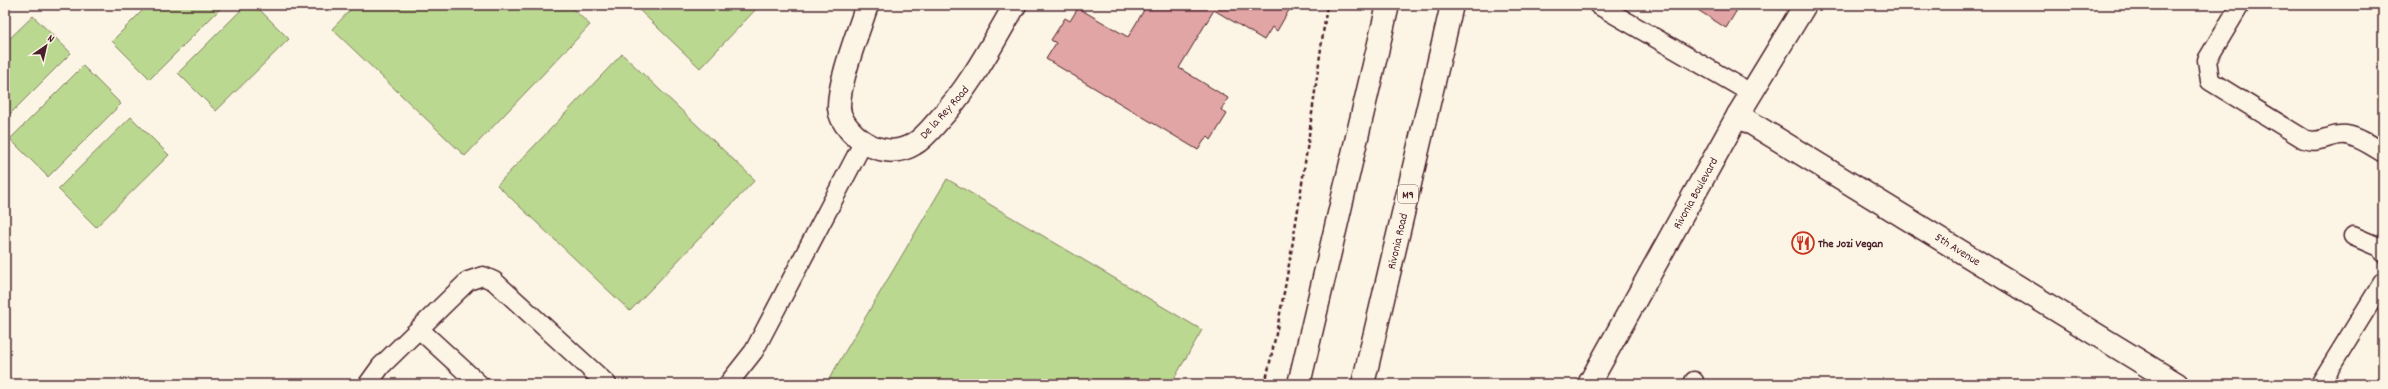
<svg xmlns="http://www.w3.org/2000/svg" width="2388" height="389" font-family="Dekko,sans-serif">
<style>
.green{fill:#bad890;stroke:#827c5e}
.building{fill:#e0a5a4;stroke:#4a1f2b}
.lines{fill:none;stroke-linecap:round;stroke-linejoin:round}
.service-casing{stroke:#4a1f2b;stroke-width:21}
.minor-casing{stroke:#4a1f2b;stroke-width:25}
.primary-casing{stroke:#4a1f2b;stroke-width:25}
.path{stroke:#4a1f2b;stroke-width:2.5;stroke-dasharray:4 3;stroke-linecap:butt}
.service{stroke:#fcf5e5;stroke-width:18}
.minor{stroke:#fcf5e5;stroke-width:22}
.primary{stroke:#fcf5e5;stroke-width:22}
.labels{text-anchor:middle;stroke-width:3.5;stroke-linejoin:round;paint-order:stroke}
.shield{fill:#fcf5e5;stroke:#7f5f63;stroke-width:1}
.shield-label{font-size:11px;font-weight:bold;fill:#4a1f2b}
.street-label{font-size:12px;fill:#4a1f2b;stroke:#fcf5e5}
.poi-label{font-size:12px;font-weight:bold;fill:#4a1f2b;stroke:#fcf5e5;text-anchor:start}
</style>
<rect width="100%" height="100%" fill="#fcf5e5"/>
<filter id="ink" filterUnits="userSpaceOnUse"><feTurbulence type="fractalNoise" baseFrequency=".025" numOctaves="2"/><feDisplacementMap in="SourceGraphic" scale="8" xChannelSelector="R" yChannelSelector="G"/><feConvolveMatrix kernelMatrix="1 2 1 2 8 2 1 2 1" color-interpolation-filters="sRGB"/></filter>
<g filter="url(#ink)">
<!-- green -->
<g class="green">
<polygon points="148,5 220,5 222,7 150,79 112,41"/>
<polygon points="246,5 255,5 289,39 216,111 178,73"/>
<polygon points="355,5 569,5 590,25 465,156 332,29"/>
<polygon points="634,5 760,5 700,68"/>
<polygon points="33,16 71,53 5,119 5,43"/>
<polygon points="622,54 755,180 630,311 497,185"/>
<polygon points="83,66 121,104 48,177 10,139"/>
<polygon points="131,117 169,155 96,227 58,189"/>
<polygon points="947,179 1202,330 1171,384 826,384"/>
</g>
<!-- building -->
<g class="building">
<polygon points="1147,5 1292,5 1277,31 1272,27 1264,40 1214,10 1179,68 1228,98 1221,110 1227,114 1211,140 1207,136 1198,150 1046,59 1056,43 1051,40 1065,18 1070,21 1078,8 1128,37"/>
<polygon points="1690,5 1740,5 1726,28"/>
</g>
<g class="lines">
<!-- service casing -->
<g class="service-casing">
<g id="service">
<polyline points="1598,5 1751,93"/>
<path d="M2240 5 2207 60 2210 81 2304 139C2320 145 2331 133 2346 135 2359 137 2372 146 2383 153"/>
<polyline points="2353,236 2381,248 2383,253"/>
<polyline points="419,329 479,384"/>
<polyline points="368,384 381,366 468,281 483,276 494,281 607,384"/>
<polyline points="728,384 754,351 863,143"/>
<polyline points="1693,384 1694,381"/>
<polyline points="2320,384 2383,282"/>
</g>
</g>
<!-- minor casing -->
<g class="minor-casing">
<g id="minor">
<path d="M867 5C859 30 838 83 839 108 840 123 857 140 871 146 886 152 899 153 914 144 923 139 931 129 938 121 970 87 991 46 1015 5"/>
<polyline points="1738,115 2177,384"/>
<polyline points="1589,384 1738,115 1805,5"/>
</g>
</g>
<!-- primary casing -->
<g class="primary-casing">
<g id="primary">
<polyline points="1299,384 1388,5"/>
<polyline points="1363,384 1452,5"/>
</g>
</g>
<!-- path -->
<path class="path" d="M1265 384C1294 260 1309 132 1327 5"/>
<!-- service -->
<use href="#service" class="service"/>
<!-- minor -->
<use href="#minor" class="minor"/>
<!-- primary -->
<use href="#primary" class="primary"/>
</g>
</g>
<!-- icons -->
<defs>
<g id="restaurant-ring" transform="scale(1.15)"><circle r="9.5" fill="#fcf5e5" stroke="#c8321e" stroke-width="1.5"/><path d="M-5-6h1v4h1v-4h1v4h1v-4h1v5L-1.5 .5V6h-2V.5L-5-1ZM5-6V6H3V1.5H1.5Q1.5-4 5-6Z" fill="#c8321e"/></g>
</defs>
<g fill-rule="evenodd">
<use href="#restaurant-ring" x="1803" y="243"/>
</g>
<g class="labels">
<!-- shield labels -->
<rect class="shield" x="1398" y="185" width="20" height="18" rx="3"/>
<g class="shield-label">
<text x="1408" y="198">M9</text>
</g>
<!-- street labels -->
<g class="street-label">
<text transform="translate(944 112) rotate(-48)" y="4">De la Rey Road</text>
<text transform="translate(1695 193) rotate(-61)" y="4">Rivonia Boulevard</text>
<text transform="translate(1397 241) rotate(-77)" y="4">Rivonia Road</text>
<text transform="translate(1958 249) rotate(32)" y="4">5th Avenue</text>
</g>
<!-- poi labels -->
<g class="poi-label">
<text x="1818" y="247">The Jozi Vegan</text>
</g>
</g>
<!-- margin -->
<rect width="2388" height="389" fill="none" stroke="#fcf5e5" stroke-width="20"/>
<rect x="10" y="10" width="2368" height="369" fill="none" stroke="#4a1f2b" stroke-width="1.5" filter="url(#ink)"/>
<!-- north arrow -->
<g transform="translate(46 46) rotate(34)" stroke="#fcf5e5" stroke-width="3" paint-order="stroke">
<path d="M0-3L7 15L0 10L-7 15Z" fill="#4a1f2b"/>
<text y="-6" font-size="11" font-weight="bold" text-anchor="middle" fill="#4a1f2b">N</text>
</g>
</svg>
